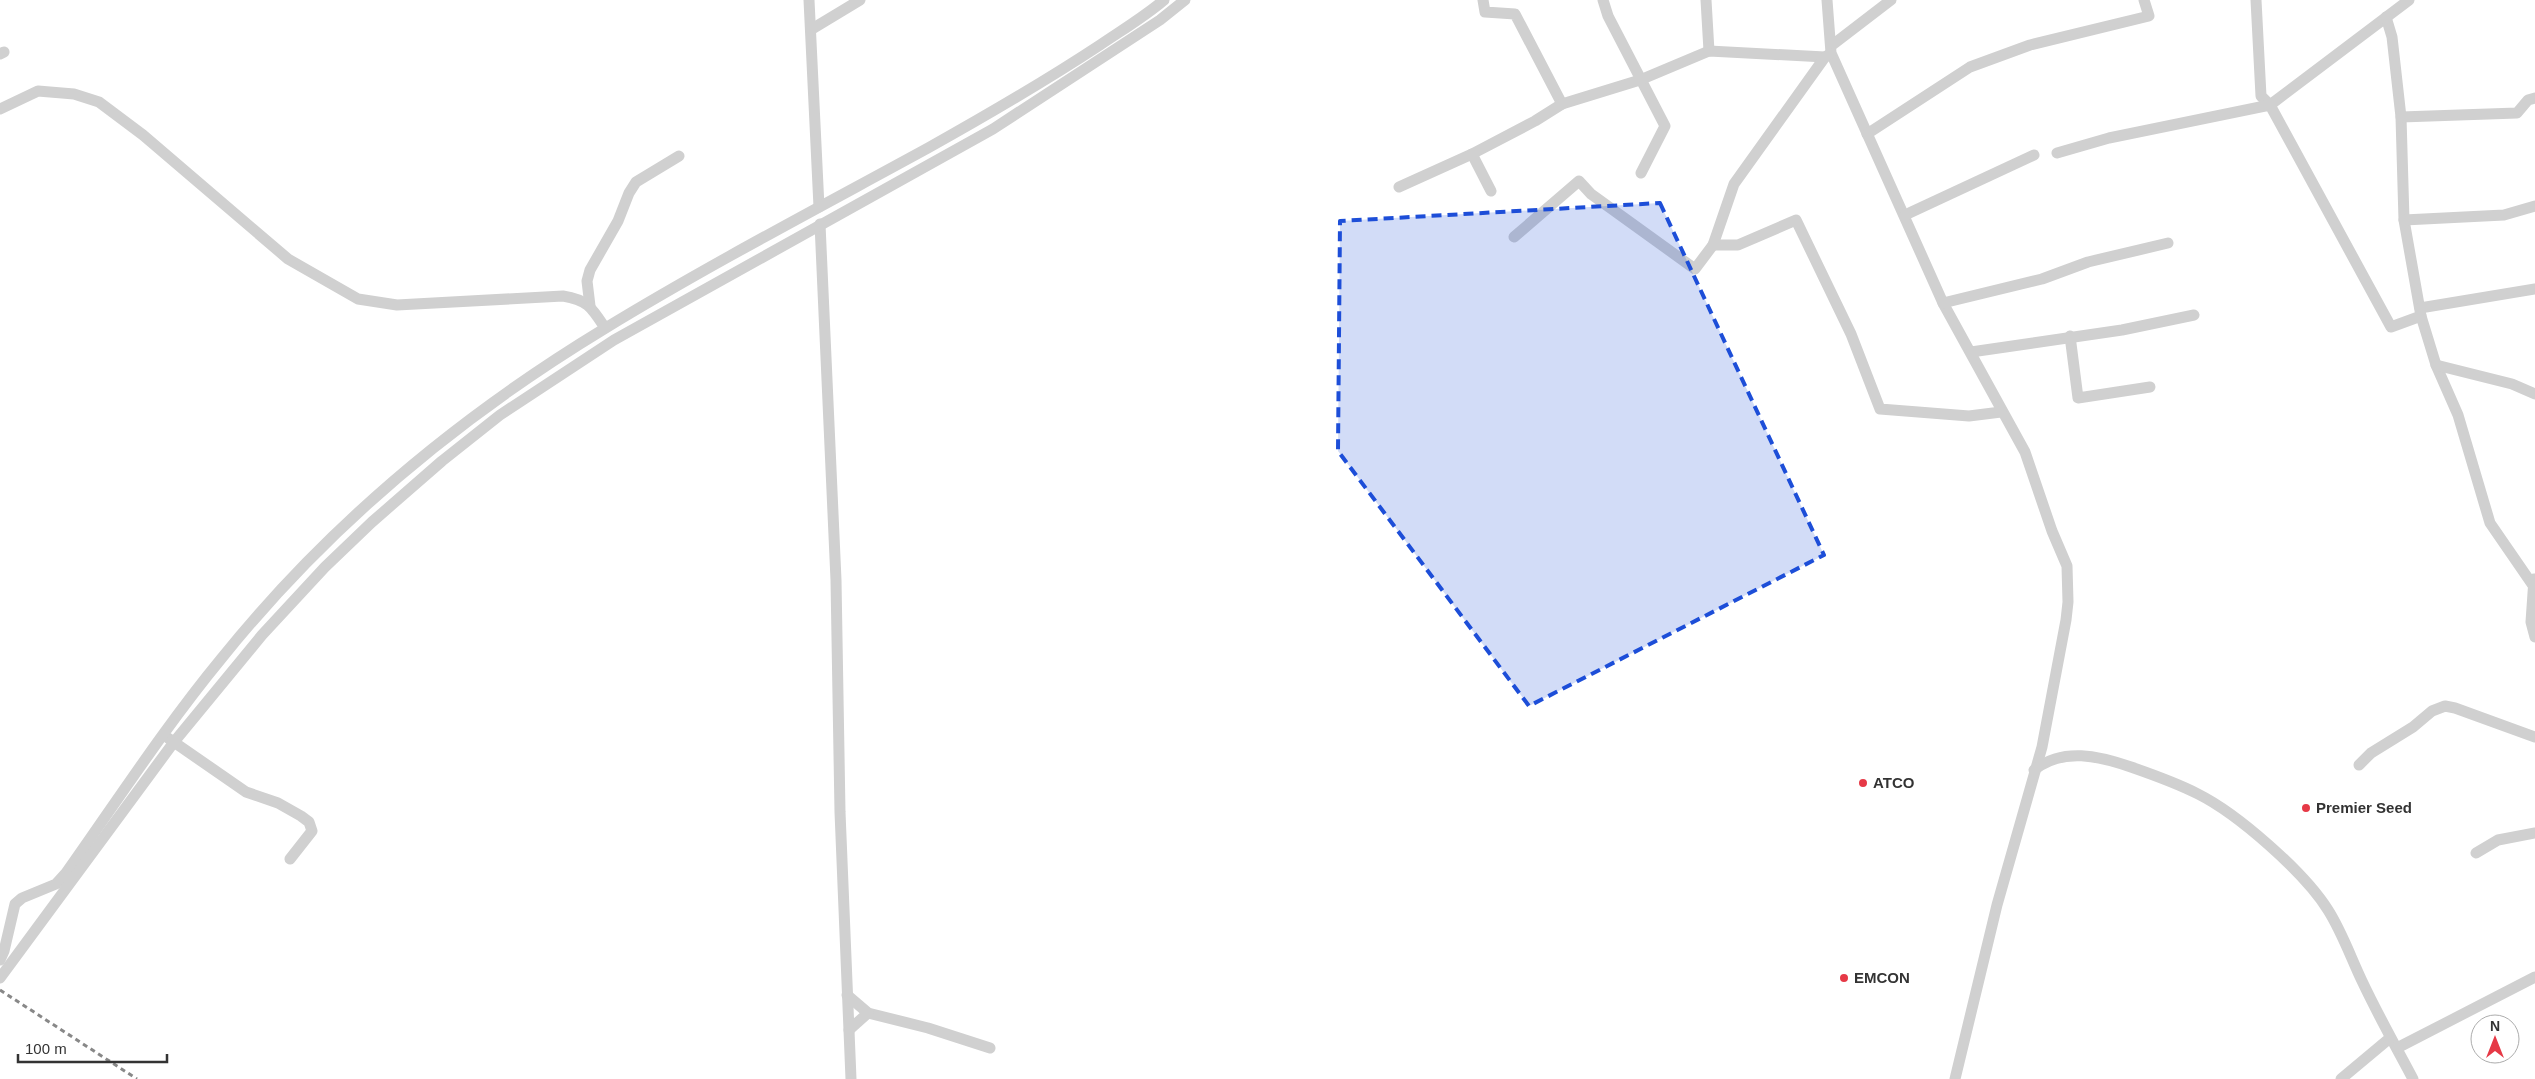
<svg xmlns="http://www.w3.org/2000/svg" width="2535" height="1079" font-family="Helvetica,sans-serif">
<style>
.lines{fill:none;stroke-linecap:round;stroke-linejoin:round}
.minor{stroke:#d0d0d0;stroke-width:11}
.rail{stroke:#888;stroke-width:3;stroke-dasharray:5 4;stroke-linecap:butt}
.marked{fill:#1d4ed8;fill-opacity:0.2;stroke:#1d4ed8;stroke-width:4;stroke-dasharray:10 6;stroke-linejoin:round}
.poi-dot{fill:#e63946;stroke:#fff;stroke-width:2}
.labels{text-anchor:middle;stroke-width:5;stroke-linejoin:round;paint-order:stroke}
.poi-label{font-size:15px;font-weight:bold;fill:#333;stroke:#fff;text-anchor:start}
</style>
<rect width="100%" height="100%" fill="#fff"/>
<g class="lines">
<!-- minor -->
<g class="minor">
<polyline points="809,0 819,207"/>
<polyline points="1483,0 1485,12 1515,14 1562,104"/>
<polyline points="1603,0 1608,16 1665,126 1641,173"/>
<polyline points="1706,0 1709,51"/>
<polyline points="1827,0 1831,53 1943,303 2025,452 2052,531 2067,566 2068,602 2066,620 2042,747 1997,905 1955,1079"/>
<polyline points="2256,0 2261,96 2270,105 2409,0"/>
<polyline points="2386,17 2392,37 2401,117 2404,220 2421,316 2436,365 2458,415 2490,523 2532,584"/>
<polyline points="812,29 860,0"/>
<polyline points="1831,46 1891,0"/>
<polyline points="0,54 4,52"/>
<path d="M0 109 38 91 74 94 99 102 143 135 288 259 358 299 397 305 563 296C588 300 592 308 605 328"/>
<polyline points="2401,117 2517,113 2528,100 2535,98"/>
<polyline points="1867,134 1970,67 2030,45 2149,16 2144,0"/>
<polyline points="2057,153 2109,138 2270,105 2391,327 2421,316"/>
<polyline points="1472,154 1491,191"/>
<polyline points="1399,187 1472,154 1535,121 1562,104 1640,80 1709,51 1825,57 1830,54"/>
<polyline points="1905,215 2034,155"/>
<polyline points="2404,220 2504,215 2535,206"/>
<polyline points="820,224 836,580 840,812 851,1079"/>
<polyline points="1514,237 1579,181 1591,194 1695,269 1713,245 1734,184 1825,57"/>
<polyline points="1713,245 1738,245 1796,220 1851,334 1880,409 1969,416 2001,412"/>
<polyline points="1943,303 2042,279 2088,262 2168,243"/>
<polyline points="590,306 587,281 590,270 618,221 629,193 636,182 679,156"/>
<polyline points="2420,308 2535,289"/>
<polyline points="2070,336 2078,398 2150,387"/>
<polyline points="1971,352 2122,330 2194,315"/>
<polyline points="2436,365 2512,384 2535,394"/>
<polyline points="2534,579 2531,622 2535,637"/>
<polyline points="168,738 246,792 278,803 301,816 309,822 312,831 290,859"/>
<polyline points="2359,765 2371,753 2413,727 2432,711 2445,706 2455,708 2535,737"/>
<path d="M2034 770C2063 747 2099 756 2131 767 2154 775 2177 783 2198 794 2238 814 2304 872 2328 910 2342 932 2351 958 2362 981 2378 1015 2396 1047 2413 1079"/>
<polyline points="2476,853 2498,840 2535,833"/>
<path d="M0 960 4 951 15 904 22 898 56 884 66 873C117 801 165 727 221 659 327 527 459 417 604 329 709 265 820 207 928 148 987 115 1044 82 1100 45 1122 30 1144 17 1164 0"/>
<polyline points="0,978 174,742 262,635 325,567 372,522 442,461 500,415 614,340 993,129 1160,20 1185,0"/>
<polyline points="847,995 868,1013 928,1028 990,1048"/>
<polyline points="849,1030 868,1013"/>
<polyline points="2397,1048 2535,977"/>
<polyline points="2341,1079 2390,1038"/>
</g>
<!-- rail -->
<polyline class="rail" points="0,990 137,1079"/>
</g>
<!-- marked area -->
<path class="marked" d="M1660 203 1824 555 1529 706 1338 451 1340 221Z"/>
<!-- markers -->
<g class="poi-dot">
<circle cx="1863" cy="783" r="5"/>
<circle cx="2306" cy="808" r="5"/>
<circle cx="1844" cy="978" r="5"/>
</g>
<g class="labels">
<!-- poi labels -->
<g class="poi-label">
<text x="1873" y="788">ATCO</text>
<text x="2316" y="813">Premier Seed</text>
<text x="1854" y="983">EMCON</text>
</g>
</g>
<!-- north arrow -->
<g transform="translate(2495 1039)"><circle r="24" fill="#ffffff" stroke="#adadad"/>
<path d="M0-4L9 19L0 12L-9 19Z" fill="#e63946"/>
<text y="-8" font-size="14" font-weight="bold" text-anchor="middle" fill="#333333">N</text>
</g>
<!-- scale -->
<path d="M18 1054v8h149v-8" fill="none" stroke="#333333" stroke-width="2.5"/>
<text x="25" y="1054" font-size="15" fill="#333333" stroke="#ffffff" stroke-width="4" paint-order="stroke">100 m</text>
</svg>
